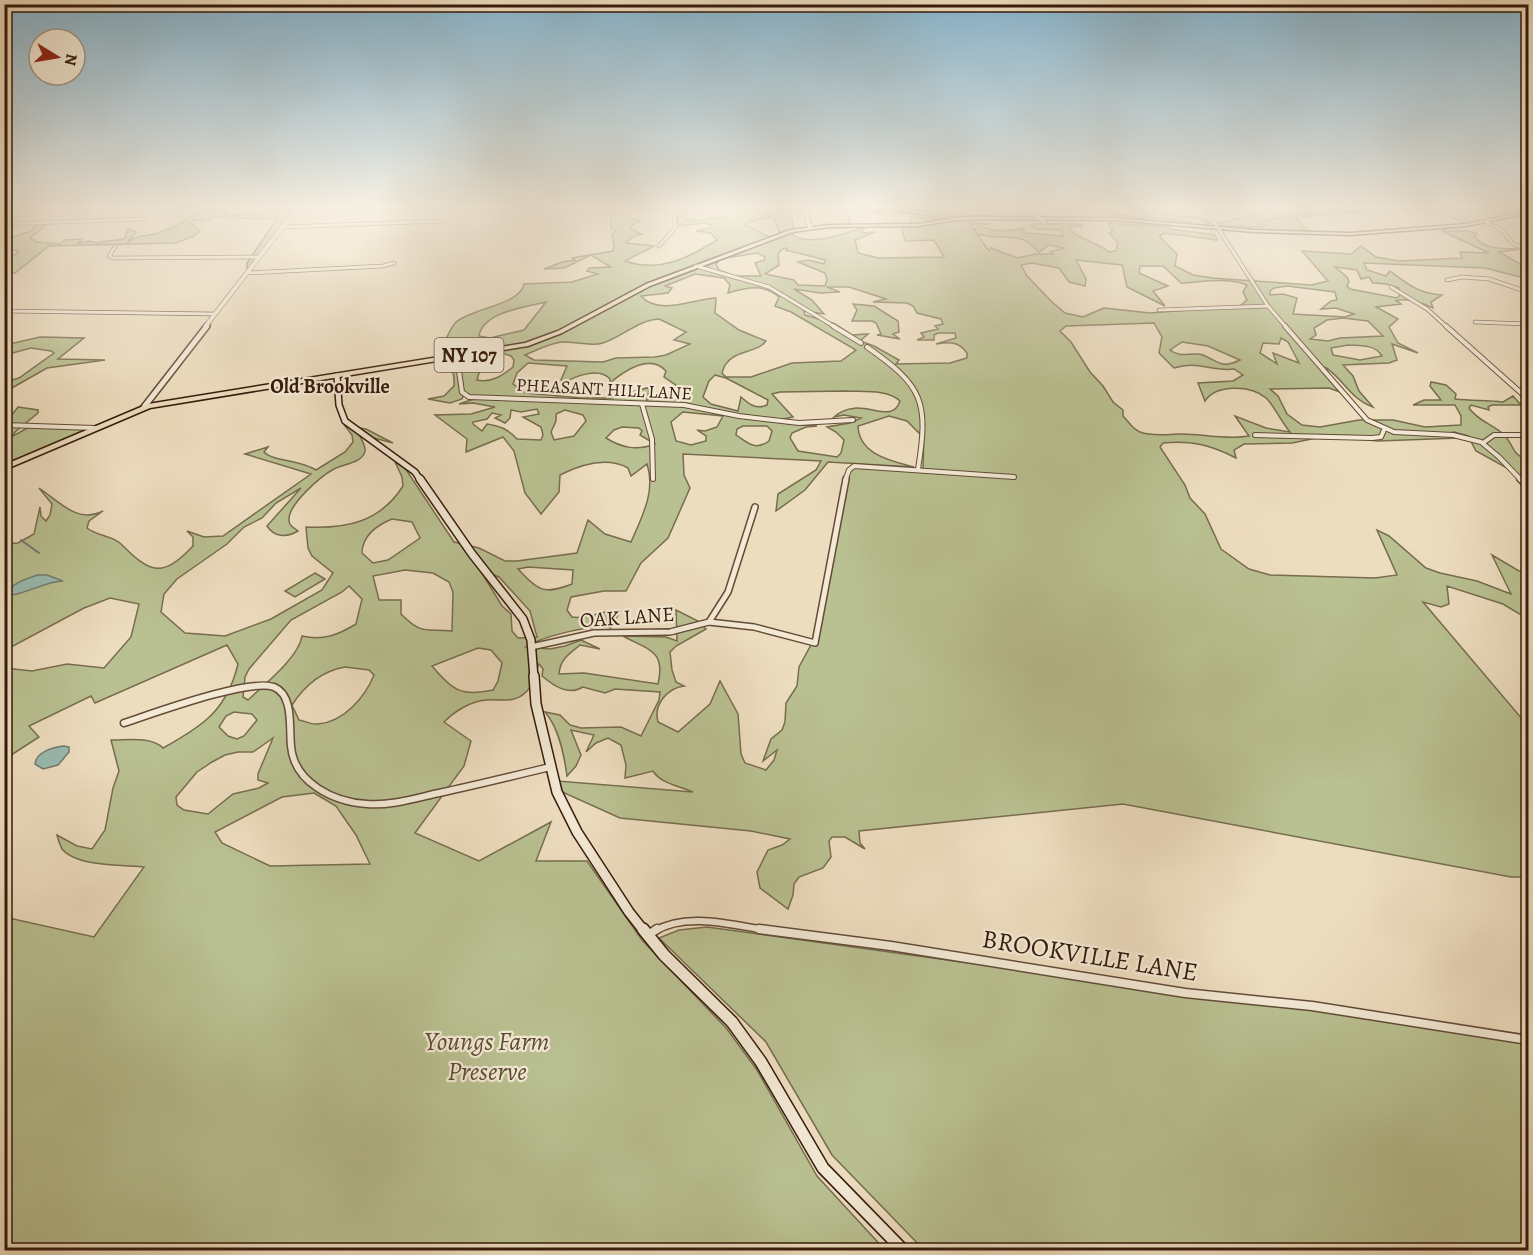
<svg xmlns="http://www.w3.org/2000/svg" width="1533" height="1255" font-family="Alegreya,serif">
<style>
.green{fill:#b9c091;stroke:#776d4e;stroke-width:1.5;fill-rule:evenodd}
.water{fill:#99bcb1;stroke:#717b6f;stroke-width:1.5}
.lines{fill:none;stroke-linecap:round;stroke-linejoin:round}
.stream-far1{stroke:#717b6f;stroke-width:1.5}
.stream{stroke:#717b6f;stroke-width:2}
.minor-far4-casing{stroke:#634b38;stroke-width:4.5}
.minor-far3-casing{stroke:#634b38;stroke-width:6}
.minor-far2-casing{stroke:#634b38;stroke-width:8}
.minor-far1-casing{stroke:#634b38;stroke-width:9}
.minor-casing{stroke:#634b38;stroke-width:11}
.tertiary-far1-casing{stroke:#634b38;stroke-width:5}
.tertiary-casing{stroke:#634b38;stroke-width:8}
.secondary-far4-casing{stroke:#351a0b;stroke-width:6}
.secondary-far3-casing{stroke:#351a0b;stroke-width:8}
.secondary-far2-casing{stroke:#351a0b;stroke-width:10}
.secondary-far1-casing{stroke:#351a0b;stroke-width:12}
.secondary-casing{stroke:#351a0b;stroke-width:14}
.primary-casing{stroke:#351a0b;stroke-width:3}
.minor-far4{stroke:#f3e9d5;stroke-width:3}
.minor-far3{stroke:#f3e9d5;stroke-width:4}
.minor-far2{stroke:#f3e9d5;stroke-width:5}
.minor-far1{stroke:#f3e9d5;stroke-width:6}
.minor{stroke:#f3e9d5;stroke-width:8}
.tertiary-far1{stroke:#f3e9d5;stroke-width:4}
.tertiary{stroke:#f3e9d5;stroke-width:5}
.secondary-far4{stroke:#f3e9d5;stroke-width:4.5}
.secondary-far3{stroke:#f3e9d5;stroke-width:5}
.secondary-far2{stroke:#f3e9d5;stroke-width:7}
.secondary-far1{stroke:#f3e9d5;stroke-width:9}
.secondary{stroke:#f3e9d5;stroke-width:11}
.primary{fill:#edddbf;fill-rule:evenodd}
.labels{text-anchor:middle;stroke-width:4.5;stroke-linejoin:round;paint-order:stroke}
.far-street-label{font-size:18px;fill:#351a0b;stroke:#f3e9d5}
.shield{fill:#f3e9d5;stroke:#6e5848;stroke-width:1.5}
.shield-label{font-size:20px;font-weight:bold;fill:#351a0b}
.far-quarter-label{font-size:20px;font-weight:bold;fill:#351a0b;stroke:#f3e9d5}
.street-label{font-size:21px;fill:#351a0b;stroke:#f3e9d5}
.near-street-label{font-size:26px;fill:#351a0b;stroke:#f3e9d5}
.near-park-label{font-size:26px;font-style:italic;fill:#5d4c33;stroke:#f3e9d5}
</style>
<rect width="100%" height="100%" fill="#edddbf"/>
<filter id="stains"><feTurbulence type="fractalNoise" baseFrequency=".00333" numOctaves="4"/><feColorMatrix values="0 0 0 0 .2 0 0 0 0 .09 0 0 0 0 .02 0 0 0 .5 -.17"/></filter>
<radialGradient id="worn" r=".72"><stop offset=".6" stop-color="#630" stop-opacity="0"/><stop offset="1" stop-color="#630" stop-opacity=".3"/></radialGradient>
<!-- green -->
<g class="green">
<path d="M205 207H256L217 209 210 211 228 212 226 215 263 214 272 207H297L247 272V263L278 217 259 219 214 217 210 221 193 220 191 224 200 231 194 236 176 243 49 246 15 273 5 275V260L19 252 5 247V240L31 231 36 224H45L44 227 30 238 37 242 60 244 65 240 82 239 78 243 89 241 99 243C110 239 117 242 125 238L128 229 136 232 127 243C137 234 146 237 158 233 175 227 191 218 205 207Z"/>
<polygon points="342,207 455,207 453,211 339,212"/>
<path d="M610 207 670 209 685 207 689 211 681 217 693 221 726 217 721 209 723 207H779L781 210H792L791 215 794 230 792 234C808 248 845 233 865 227L862 233 875 232 855 240 858 253 878 258 944 257 934 240 905 241 901 225H908L912 217 990 224H970L976 233 975 229 979 226C994 232 1009 232 1024 228V233L1063 236 1061 230 1035 229 1031 224H1077L1083 226 1069 227C1075 239 1098 242 1109 252L1116 251 1118 243 1109 233 1113 231 1108 223 1166 227 1171 229 1215 235 1217 240 1164 233 1159 236 1177 254 1175 266 1193 275 1213 278 1311 285 1328 281 1302 251 1351 254 1361 246 1376 257 1399 261 1462 258 1460 252 1489 253 1442 231H1469L1477 234 1474 236C1484 251 1505 248 1521 249L1499 252 1522 265H1528V279L1485 268 1364 263 1367 270 1386 276 1390 271C1408 284 1417 293 1442 295L1431 302 1433 308C1422 303 1407 297 1396 301L1401 304 1376 307 1398 319 1389 327 1398 343 1418 353 1392 344 1397 360 1389 363 1343 365 1353 376 1359 391 1373 407C1350 399 1344 379 1325 367L1340 392 1329 388 1270 389 1278 396 1287 414 1302 425 1320 427 1359 420H1393L1425 427 1461 425V416L1455 405H1413L1424 400H1441L1430 386 1431 382 1446 385 1456 394 1455 399C1473 401 1487 400 1503 402L1513 396 1521 405H1492L1488 407 1489 410 1471 405 1469 408C1478 421 1492 424 1503 434 1515 445 1510 454 1528 460V490L1518 474 1476 451 1468 436 1454 432 1448 433 1460 438 1378 441 1326 436 1292 443 1244 444 1234 450 1236 458C1211 445 1191 440 1163 443L1160 447 1185 485 1190 498 1205 514 1221 549 1249 569 1270 575 1375 578 1397 575 1377 530 1389 536 1426 568 1440 573 1477 581 1511 594 1492 555 1519 571 1528 572V619L1503 604 1447 586 1449 604 1441 607 1423 602 1528 726V877H1511L1123 804 859 831 860 843 865 849 845 837H832L829 841 831 857 823 868 799 877 794 884 793 895 788 909 760 888 757 872 768 850 782 845 790 839 751 831 620 818 560 791 558 781 693 792C680 786 661 784 653 771L625 778 626 765 621 745 608 738 596 743 586 752 594 735 571 730 581 755 576 766 567 776C564 754 559 728 545 712L560 715 570 725 581 728 621 727 641 736 659 700 660 692 615 689 605 693 583 687C568 696 554 686 542 676L543 669 539 664C535 673 533 684 527 691 515 704 501 699 486 700 471 701 455 711 444 722L471 741 464 766 415 833 479 861 551 822 536 861H587L642 940 727 1029 757 1070 817 1176 885 1250H5L4 922 9 918 94 937 144 867C122 865 77 867 62 849 60 845 58 839 57 835L77 846 92 849 105 830 113 788 119 771 111 740C127 740 151 736 163 748 203 726 227 710 238 664L227 645 95 703 91 696 29 726 39 737 5 759V544L18 543 34 534 40 507 41 516 46 521 50 515 52 504 39 488C60 502 77 524 103 511L89 521 87 528C97 536 113 536 121 544 150 573 162 579 193 546V537L187 531 204 537 223 536 311 474 245 454 268 447 264 452C274 462 299 459 316 470L345 452 353 442 352 435 345 426 366 429 393 443 359 434C361 439 366 446 365 451 363 463 343 464 334 469 321 476 287 505 289 521 289 526 294 528 298 531 286 538 274 537 267 526L301 488 276 503 262 518 244 527 227 544 177 579 164 594 161 612 185 633 225 636 271 619 322 590 333 573 312 556 308 548 306 527C347 529 380 522 403 486L402 477 395 462 405 468 454 542 479 548 505 561H517L577 553 588 520 605 534 631 542C642 517 656 491 647 464L631 476 628 468C606 456 580 465 560 475L559 492 541 514 525 493 514 451 503 437 466 452 467 439 435 415 471 414 495 407 473 403 459 404 474 399 465 392 462 399 450 403 428 399 444 396 454 386C455 373 451 361 437 360 442 350 448 330 456 322 473 308 520 305 524 284L572 282 598 274 587 271 589 268 611 267 591 255 564 268 544 269 562 262 575 260 572 258 613 251 614 247 612 235 616 230 611 228ZM633 210 660 211 667 215 677 212 676 217 679 226 704 223 711 225V228L696 231 711 233 717 240C688 258 660 273 625 261L654 246 626 243 634 236 642 234 631 229 632 225 640 221 628 217ZM772 216 781 234 771 238 744 224ZM976 233C990 240 1008 234 1024 240 1029 242 1034 248 1039 252L1049 245 1064 248 1050 252 1053 254H1036L1017 258 991 248 989 251ZM787 248 786 250 825 260 824 264 809 260 798 262 825 273 827 280 825 286 798 285 794 280 765 274 779 265 778 254 782 249ZM757 253 765 257 764 260 755 263 761 276H735L719 270 716 264 720 259ZM1076 260 1122 265 1127 287 1165 306 1153 291 1168 286 1139 273 1140 266H1163L1181 283C1202 282 1228 277 1247 285L1243 292 1247 300 1240 306 1150 313 1104 308 1083 317 1065 313 1052 302 1027 276 1021 265 1032 263 1059 268 1069 282 1085 286 1086 279ZM1335 267 1357 270 1361 279 1369 277 1373 283 1387 284 1399 288 1400 295 1397 298 1350 289 1347 286 1349 282 1347 277ZM695 274 724 278 730 285 728 293C746 288 763 283 779 297L775 306 791 312 856 350 841 361 792 363 751 377H726L722 373C728 348 756 355 766 341L739 330 715 313 716 298C694 299 658 316 641 296L668 293 672 288 665 286ZM1287 286 1335 292 1337 300 1331 301 1321 309 1336 308 1354 314 1345 317 1293 314 1297 298 1283 294 1270 295V291L1274 288ZM827 287H849L886 299 873 302 907 303 913 306 917 313 941 319 943 324 935 326 938 329 921 333 924 337 917 340H934V335L938 333H955L956 338 936 344C949 342 959 341 967 353V358L950 363 896 364 899 360 874 346 860 341 868 334 852 335 835 324 805 315 804 311 824 314 812 300 794 289 820 293 840 292ZM546 302 524 330 490 338 479 336C483 312 525 307 546 302ZM1343 318 1368 321 1383 336 1340 338 1328 341 1310 339 1316 335 1314 328 1327 320ZM659 319 686 332 674 340 690 344 666 355 655 357 616 358 603 362 534 360 525 355C537 350 548 344 561 342 574 341 590 347 603 343 622 337 638 320 659 319ZM1154 323 1162 337 1159 353 1174 368C1197 360 1212 372 1234 369L1243 375 1233 381 1198 383 1205 401C1216 384 1251 385 1266 398 1273 404 1282 423 1290 432L1266 428 1235 416 1249 436C1226 440 1205 434 1182 434 1169 434 1153 437 1140 432 1132 429 1129 422 1123 416V410L1113 402 1103 386 1090 372 1071 342 1060 331 1066 326ZM1281 338 1288 342 1299 363 1273 353 1277 364 1260 353 1263 343 1279 344ZM1182 342 1208 346 1240 360C1221 369 1219 362 1203 355 1192 351 1181 359 1170 350ZM1348 345C1360 346 1375 344 1382 356L1360 360 1333 355 1331 348ZM496 351 511 356 514 360 513 367C502 376 491 383 477 380L482 362ZM528 363 567 366 561 380 563 383C576 376 599 367 610 379V383C624 371 650 353 666 371L664 377 677 386C671 398 660 398 647 400L650 387 611 398H581L526 393 513 384 517 373ZM715 375 726 378 768 400 767 405C756 410 749 404 741 397L738 411 711 404 703 397 709 381ZM846 391C863 392 888 389 900 401 891 428 861 393 834 417L844 415 861 418 850 423 827 427 836 432 844 440 841 453 837 457 798 451 790 438 792 433 806 427 817 426 793 424 783 419 793 417 772 394 780 392ZM537 409 539 414 523 417 541 427 543 435 541 440 517 439C508 429 500 426 487 424L482 431 473 424V422L487 419 492 413 501 415 495 418 505 423 510 418 511 410 521 412ZM565 410 583 415 586 421 574 436 554 440 551 432 556 421V414ZM683 412 723 416 717 427 705 431 697 430 706 436V441L691 445 676 441 671 422ZM889 416 907 421 921 435 924 431 923 470 855 467 849 471 812 643 799 667 797 686 786 703 785 722 782 730 771 739 763 761 777 750 774 760 766 770 745 763 741 754 738 714 720 681 710 704 678 732 658 722C653 704 668 688 684 686L676 682 672 670 670 652 676 646 706 629 698 621 676 610 677 641 666 637 623 636C648 650 666 650 658 684L584 673 559 674C560 659 569 654 580 645L600 649 581 640 565 646 550 649 526 647C543 636 592 624 611 628L620 611C604 609 589 620 572 617L567 610 571 597 604 591H626L641 563 668 538 690 488 684 475 683 454 821 461 816 470 778 494 776 511 805 490 828 462 914 467C892 461 859 455 858 426ZM743 426H767L772 431 769 441C755 451 748 443 736 435L737 429ZM622 427 639 428 642 431 640 435 655 444C637 451 622 448 606 438L614 430ZM392 519 412 522 420 538 388 560 373 563 362 553C362 536 377 525 392 519ZM528 567 573 570 572 584C543 595 539 591 518 569ZM405 570 433 573 449 582 453 592 452 631C425 628 423 636 401 614V600H379L373 576ZM480 570 499 577 530 611 537 637 518 638 512 631 511 614 502 606ZM349 586 362 599 356 624C338 635 323 641 302 636 299 657 265 684 248 700L243 697 245 677 249 669 291 620 342 592ZM110 598 139 604 131 637 104 668 67 664 32 671 5 668 11 647 84 608ZM478 648 491 650 502 663 498 681 493 690C461 697 452 690 432 666ZM345 667 369 670 374 675C365 697 344 722 318 724 312 725 305 721 299 720L292 705C305 685 322 671 345 667ZM234 712 252 714 257 720 244 736 237 739 228 736 219 727 226 716ZM273 738 258 774V780L268 783 259 788 233 794 208 814 184 810 177 805 176 797 197 772 212 762 225 755 238 752H253ZM314 793 336 806 356 835 370 864 270 866 222 843 215 832 282 797Z"/>
<path d="M876 207H941L931 210 941 211 940 209 946 207H992L958 210C970 219 987 209 999 220L936 215Z"/>
<polygon points="1098,207 1116,214 1144,218 1145,215 1121,207 1145,207 1175,216 1202,218 1210,223 1203,226 1107,218"/>
<path d="M1262 207H1528V211L1467 225 1434 209H1421L1314 215 1296 219 1310 232C1287 231 1237 236 1219 223L1267 211Z"/>
<polygon points="853,304 874,306 898,321 899,332 893,334 900,339 877,335 881,334 876,323 872,321 852,321 857,310"/>
<polygon points="40,337 84,338 58,359 105,360 47,368 5,392 5,382 19,378 54,353 51,351 31,348 5,355 5,345"/>
<polygon points="18,407 38,410 38,413 15,432 13,436 31,426 95,428 5,468 5,436 7,434 5,432 5,418 11,416"/>
<polygon points="315,573 325,579 295,597 285,591"/>
<polygon points="707,927 1528,1040 1528,1250 924,1250 832,1155 766,1042 659,938 679,930"/>
</g>
<!-- water -->
<g class="water">
<path d="M38 575H47L63 581C44 581 20 598 5 594 13 583 25 579 38 575Z"/>
<path d="M64 746 69 747V752L58 765 43 769 35 764C36 752 53 747 64 746Z"/>
</g>
<g class="lines">
<!-- stream-far1 -->
<g class="stream-far1">
<polyline points="897,207 962,215 998,214"/>
<polyline points="1125,207 1153,218 1191,222"/>
<polyline points="1427,207 1447,211 1470,207"/>
<polyline points="1004,213 1031,207"/>
<polyline points="848,224 850,214 857,211"/>
<polyline points="1222,226 1264,227 1264,221 1313,213 1403,207"/>
</g>
<!-- stream -->
<polyline class="stream" points="21,540 39,553"/>
<!-- minor-far4 casing -->
<g class="minor-far4-casing">
<g id="minor-far4">
<polyline points="1029,207 1045,223"/>
<polyline points="1169,207 1212,219 1268,306 1286,327"/>
<polyline points="1204,207 1228,210 1240,207"/>
<polyline points="965,213 1000,212 1023,207"/>
<polyline points="1486,222 1501,229 1512,243 1528,250"/>
<polyline points="4,224 144,219"/>
<polyline points="282,227 444,221"/>
<polyline points="659,246 675,228 674,214 684,207"/>
<polyline points="115,247 109,256 113,258 259,257"/>
<polyline points="696,266 769,287 835,327"/>
<polyline points="247,273 383,266 394,263"/>
<polyline points="1447,280 1462,277 1489,279 1528,292"/>
<polyline points="1391,287 1427,309 1447,327"/>
<polyline points="1159,310 1268,306"/>
<polyline points="4,311 215,314"/>
<polyline points="1475,322 1528,324"/>
</g>
</g>
<!-- minor-far3 casing -->
<g class="minor-far3-casing">
<g id="minor-far3">
<polyline points="833,326 861,343"/>
<polyline points="1285,326 1367,420 1394,432 1453,435 1481,442 1499,457 1522,481"/>
<polyline points="1446,326 1528,399"/>
<path d="M867 347C923 386 929 401 918 469"/>
<polyline points="1524,349 1528,353"/>
<polyline points="457,357 462,392 469,397 684,405 739,416 799,423 853,420"/>
<polyline points="642,404 652,439 653,479"/>
<polyline points="4,425 95,428"/>
<polyline points="1255,435 1372,438 1381,437 1384,430"/>
<polyline points="1483,443 1494,435 1528,435"/>
<polyline points="845,481 849,470 854,466 1014,477"/>
</g>
</g>
<!-- minor-far2 casing -->
<g class="minor-far2-casing">
<g id="minor-far2">
<polyline points="1520,479 1528,487"/>
<polyline points="709,622 754,627 815,643 846,479"/>
<polyline points="531,647 594,633 670,632 709,622 728,592 755,507"/>
</g>
</g>
<!-- minor-far1 casing -->
<g class="minor-far1-casing">
<g id="minor-far1">
<path d="M124 723C152 714 249 678 274 687 294 695 289 729 291 746 294 783 334 802 367 804 391 806 416 798 439 793 476 785 513 776 550 767"/>
<path d="M655 931C687 911 736 926 771 931"/>
</g>
</g>
<!-- minor casing -->
<g class="minor-casing">
<g id="minor">
<polyline points="759,929 891,946 1185,993 1312,1006 1528,1040"/>
<polyline points="648,935 657,929"/>
</g>
</g>
<!-- tertiary-far1 casing -->
<g class="tertiary-far1-casing">
<polyline id="tertiary-far1" points="205,327 298,207"/>
</g>
<!-- tertiary casing -->
<g class="tertiary-casing">
<polyline id="tertiary" points="144,407 207,326"/>
</g>
<!-- secondary-far4 casing -->
<g class="secondary-far4-casing">
<polyline id="secondary-far4" points="804,207 810,227"/>
</g>
<!-- secondary-far3 casing -->
<g class="secondary-far3-casing">
<polyline id="secondary-far3" points="337,376 339,405 345,421 415,472 421,481"/>
</g>
<!-- secondary-far2 casing -->
<g class="secondary-far2-casing">
<polyline id="secondary-far2" points="420,479 472,554 523,619 531,640 534,678"/>
</g>
<!-- secondary-far1 casing -->
<g class="secondary-far1-casing">
<polyline id="secondary-far1" points="534,676 536,704 557,792 577,832 629,912 644,931"/>
</g>
<!-- secondary casing -->
<g class="secondary-casing">
<polyline id="secondary" points="643,929 664,955 732,1022 761,1062 823,1168 903,1250"/>
</g>
<!-- primary casing -->
<g class="primary-casing">
<g id="primary">
<polygon points="853,207 863,207 884,212 882,213"/>
<polygon points="874,207 886,207 950,217 948,218"/>
<polygon points="1528,211 1528,213 1467,226 1350,235 1254,232 1114,220 980,219 956,220 918,226 829,227 793,232 650,286 562,333 528,346 150,408 4,470 4,465 148,404 525,343 558,331 646,284 790,230 829,225 918,224 956,218 974,217 1114,218 1254,230 1350,233 1467,224"/>
</g>
</g>
<!-- minor-far4 -->
<use href="#minor-far4" class="minor-far4"/>
<!-- minor-far3 -->
<use href="#minor-far3" class="minor-far3"/>
<!-- minor-far2 -->
<use href="#minor-far2" class="minor-far2"/>
<!-- minor-far1 -->
<use href="#minor-far1" class="minor-far1"/>
<!-- minor -->
<use href="#minor" class="minor"/>
<!-- tertiary-far1 -->
<use href="#tertiary-far1" class="tertiary-far1"/>
<!-- tertiary -->
<use href="#tertiary" class="tertiary"/>
<!-- secondary-far4 -->
<use href="#secondary-far4" class="secondary-far4"/>
<!-- secondary-far3 -->
<use href="#secondary-far3" class="secondary-far3"/>
<!-- secondary-far2 -->
<use href="#secondary-far2" class="secondary-far2"/>
<!-- secondary-far1 -->
<use href="#secondary-far1" class="secondary-far1"/>
<!-- secondary -->
<use href="#secondary" class="secondary"/>
<!-- primary -->
<use href="#primary" class="primary"/>
</g>
<!-- sky -->
<linearGradient id="sky" x2="0" y2="1"><stop stop-color="#88b7d2"/><stop offset="0.54" stop-color="#f7f0e2"/><stop offset="1" stop-color="#f7f0e2" stop-opacity="0"/></linearGradient>
<rect width="1533" height="383" fill="url(#sky)"/>
<g class="labels">
<!-- far-street labels -->
<g class="far-street-label">
<text transform="translate(604 389) rotate(3)" y="6">PHEASANT HILL LANE</text>
</g>
<!-- shield labels -->
<rect class="shield" x="434.5" y="338" width="69" height="34" rx="4.5"/>
<g class="shield-label">
<text x="469" y="362">NY 107</text>
</g>
<!-- far-quarter labels -->
<g class="far-quarter-label">
<text x="330" y="393">Old Brookville</text>
</g>
<!-- street labels -->
<g class="street-label">
<text transform="translate(627 617) rotate(-4)" y="7">OAK LANE</text>
</g>
<!-- near-street labels -->
<g class="near-street-label">
<text transform="translate(1090 955) rotate(9)" y="9">BROOKVILLE LANE</text>
</g>
<!-- near-park labels -->
<g class="near-park-label">
<text x="487" y="1050">Youngs Farm<tspan x="487" dy="30">Preserve</tspan></text>
</g>
</g>
<!-- margin -->
<rect width="1533" height="1255" fill="none" stroke="#edddbf" stroke-width="24"/>
<rect x="6" y="6" width="1521" height="1243" fill="none" stroke="#351a0b" stroke-width="3"/>
<rect x="12" y="12" width="1509" height="1231" fill="none" stroke="#351a0b" stroke-width="1.5"/>
<!-- north arrow -->
<g transform="translate(57 57) rotate(101)"><circle r="28" fill="#f3e9d5" stroke="#a79684" stroke-width="1.5"/>
<path d="M0-4.5L10 22L0 15L-10 22Z" fill="#8f2418"/>
<text y="-9" font-size="16" font-weight="bold" text-anchor="middle" fill="#351a0b">N</text>
</g>
<rect width="100%" height="100%" filter="url(#stains)"/>
<rect width="100%" height="100%" fill="url(#worn)"/>
</svg>
